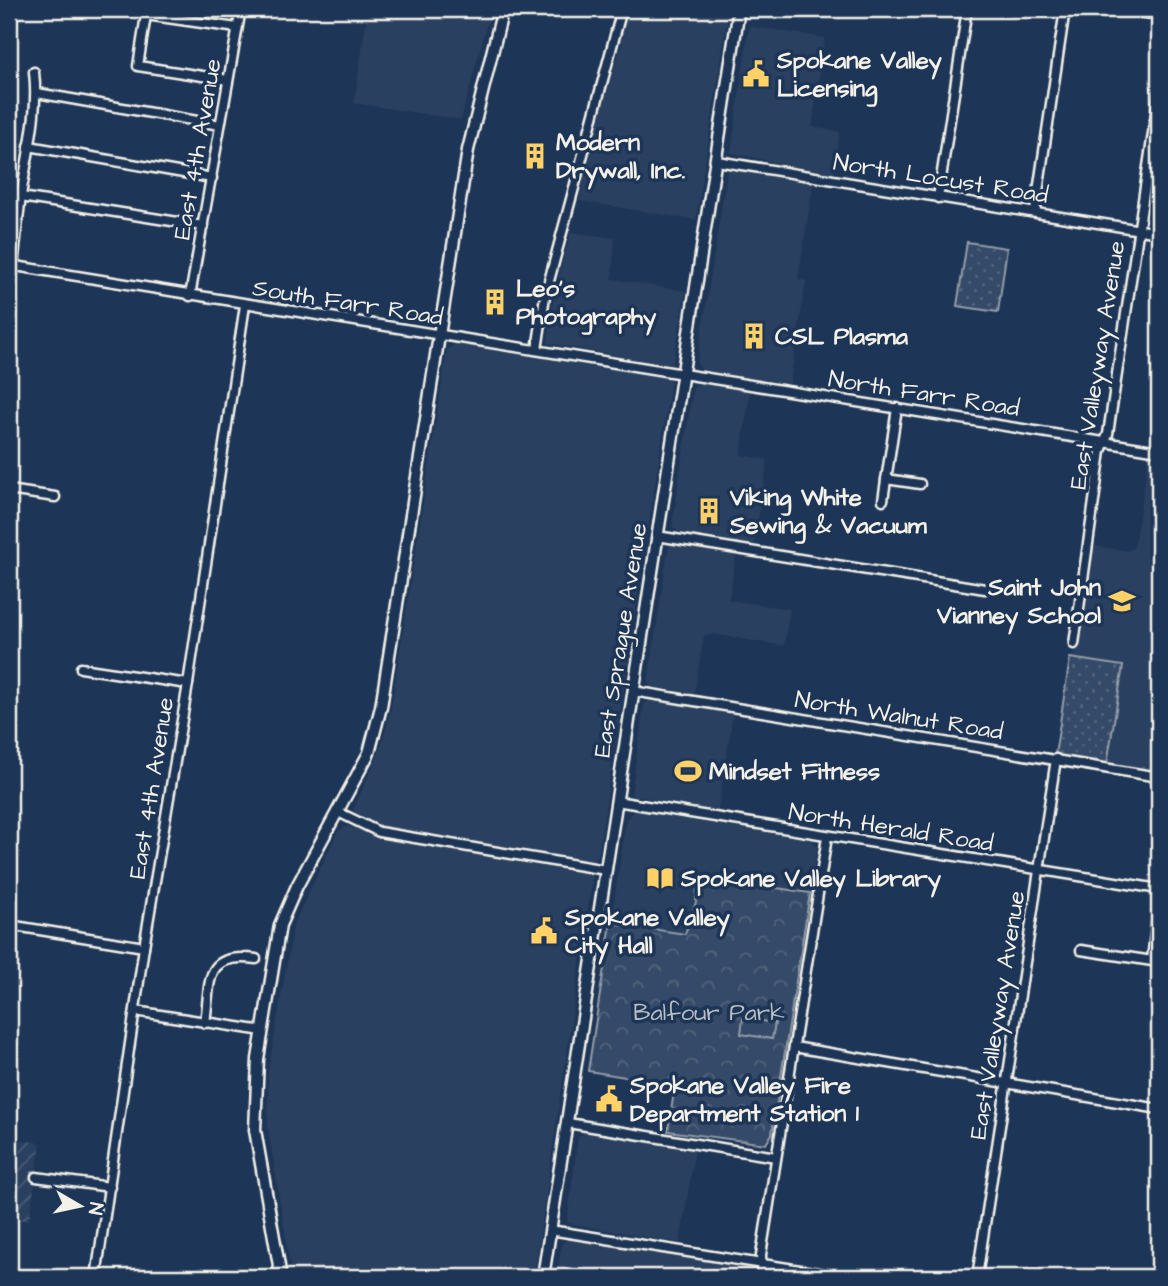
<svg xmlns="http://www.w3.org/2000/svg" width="1168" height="1286" font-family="'Architects Daughter',sans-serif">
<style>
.built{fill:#2a4060}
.industrial{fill:url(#industrial-furrows)}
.grass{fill:url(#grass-dots);stroke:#949ea8;stroke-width:2}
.park{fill:url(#park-crowns);stroke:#949ea8;stroke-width:2}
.pitch{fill:#354a67;stroke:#949ea8;stroke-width:2}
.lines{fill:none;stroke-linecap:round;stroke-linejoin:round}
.minor-casing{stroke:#f4f1e8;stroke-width:13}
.major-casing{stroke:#f4f1e8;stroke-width:15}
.minor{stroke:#1d3557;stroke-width:8}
.major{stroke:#1d3557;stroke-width:10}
.labels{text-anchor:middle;stroke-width:7;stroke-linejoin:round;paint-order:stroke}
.poi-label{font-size:24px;font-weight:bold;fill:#f4f1e8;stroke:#1d3557;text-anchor:start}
.street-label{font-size:24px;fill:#f4f1e8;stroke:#1d3557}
.park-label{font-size:24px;fill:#bbbfc1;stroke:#1d3557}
</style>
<defs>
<pattern id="industrial-furrows" width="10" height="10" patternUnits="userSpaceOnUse" patternTransform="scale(1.75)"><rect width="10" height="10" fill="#2a4060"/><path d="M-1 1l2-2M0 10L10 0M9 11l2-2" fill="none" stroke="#4a5c77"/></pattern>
<pattern id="grass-dots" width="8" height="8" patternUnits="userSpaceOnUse" patternTransform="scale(1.75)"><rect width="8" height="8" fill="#354a67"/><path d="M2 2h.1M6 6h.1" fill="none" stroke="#53657d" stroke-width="1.8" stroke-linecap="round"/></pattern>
<pattern id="park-crowns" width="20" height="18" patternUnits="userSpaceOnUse" patternTransform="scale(1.75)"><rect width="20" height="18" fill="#354a67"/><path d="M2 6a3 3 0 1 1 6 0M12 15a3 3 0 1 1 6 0" fill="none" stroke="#53657d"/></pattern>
</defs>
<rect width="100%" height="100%" fill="#1d3557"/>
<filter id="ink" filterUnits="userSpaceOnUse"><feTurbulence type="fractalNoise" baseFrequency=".0143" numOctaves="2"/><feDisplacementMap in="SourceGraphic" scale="14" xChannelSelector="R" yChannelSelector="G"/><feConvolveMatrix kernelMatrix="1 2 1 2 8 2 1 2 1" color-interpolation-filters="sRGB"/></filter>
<g filter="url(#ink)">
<!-- built -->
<g class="built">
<polygon points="368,9 393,9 461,20 463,9 491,9 461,120 354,103"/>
<polygon points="627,9 729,9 696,220 579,201 596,129 622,43 620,38"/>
<polygon points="749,26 825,38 812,127 840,132 833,175 731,153"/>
<polygon points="732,168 814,180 798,279 806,281 790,384 702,370 697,364 727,172"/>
<polygon points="571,232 615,238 612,279 686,291 673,363 668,365 548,343 554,293"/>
<polygon points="455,344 666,378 671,381 598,856 594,861 386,828 360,820 353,810 379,753 390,714 447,350"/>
<polygon points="700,383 750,391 741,455 768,460 754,545 678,532 672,526 693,388"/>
<polygon points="1149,455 1159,457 1159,772 1107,764 1123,666 1070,658 1076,651 1093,546 1128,551 1134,547"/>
<polygon points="671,545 736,554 729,600 790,609 784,646 712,634 704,636 694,694 650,686 648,682 668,550"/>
<polygon points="650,700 733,714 718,811 631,795 644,705"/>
<polygon points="635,811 812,840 817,849 810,893 699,876 693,913 685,934 611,923 626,819"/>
<polygon points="348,826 383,837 593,875 534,1277 292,1277 268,1128 268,1072 294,923 338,831"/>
<polygon points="586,1131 695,1149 680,1243 567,1223 578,1137"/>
<polygon points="568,1238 752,1268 757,1277 557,1277 562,1244"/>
</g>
<!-- industrial -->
<polygon class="industrial" points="9,1138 41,1143 29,1221 9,1218"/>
<!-- grass -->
<g class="grass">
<polygon points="967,242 1007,248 998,312 957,306"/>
<polygon points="1070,658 1123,666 1107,764 1055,755"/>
</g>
<!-- park -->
<polygon class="park" points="698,876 810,893 772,1134 766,1144 668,1131 675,1085 588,1071 611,923 685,934 696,902"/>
<!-- pitch -->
<polygon class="pitch" points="743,1018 775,1023 772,1039 741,1034"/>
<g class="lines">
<!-- minor casing -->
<g class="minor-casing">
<g id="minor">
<polyline points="1120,9 1159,15"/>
<polyline points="228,80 138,66 146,15 237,28"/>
<polyline points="37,93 220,125"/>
<polyline points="29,146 212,178"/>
<polyline points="717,161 1159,233"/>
<polyline points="21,197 203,226"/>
<polyline points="938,198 967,9"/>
<polyline points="1035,212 1065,9"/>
<polyline points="9,265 1159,451"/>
<polyline points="190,296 241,9"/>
<path d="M9 337C10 290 15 243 21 196 27 155 39 113 34 72"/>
<polyline points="537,350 545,296 622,9"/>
<polyline points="886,479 920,484"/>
<polyline points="9,490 55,497"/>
<polyline points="883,500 897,408"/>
<polyline points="657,536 985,589"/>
<polyline points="1074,644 1101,451 1108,434 1159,93"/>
<polyline points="81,668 188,684"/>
<polyline points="633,691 1159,777"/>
<polyline points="616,801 1159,889"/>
<polyline points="338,812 379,832 606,870"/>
<polyline points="9,925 144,947"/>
<polyline points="1081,950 1159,962"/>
<polyline points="1152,961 1159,895"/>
<polyline points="135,1011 263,1031"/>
<path d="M205 1023C211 980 203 952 256 959"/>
<polyline points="794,1047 1159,1109"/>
<polyline points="568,1123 776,1157"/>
<polyline points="36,1177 110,1187"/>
<polyline points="550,1230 844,1277"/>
<polyline points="96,1277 144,947 188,684 245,305"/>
<polyline points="762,1277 761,1255 827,837"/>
<polyline points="977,1277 1056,759"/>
</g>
</g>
<!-- major casing -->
<g class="major-casing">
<g id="major">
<polyline points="281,1277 255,1130 258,1059 280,925 297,886 369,753 381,707 468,150 503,9"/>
<polyline points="543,1277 739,9"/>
</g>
</g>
<!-- minor -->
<use href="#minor" class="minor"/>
<!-- major -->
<use href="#major" class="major"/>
</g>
</g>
<!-- icons -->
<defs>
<g id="civic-bare" transform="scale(2.1)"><path d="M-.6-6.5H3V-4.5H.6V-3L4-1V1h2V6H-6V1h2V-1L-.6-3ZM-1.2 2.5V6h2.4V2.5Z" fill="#ffd166" stroke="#1d3557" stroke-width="2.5" paint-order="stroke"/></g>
<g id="building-bare" transform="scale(2.1)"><path d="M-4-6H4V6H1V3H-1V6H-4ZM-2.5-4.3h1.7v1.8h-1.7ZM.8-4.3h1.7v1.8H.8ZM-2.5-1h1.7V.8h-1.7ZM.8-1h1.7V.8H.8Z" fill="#ffd166" stroke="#1d3557" stroke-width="2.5" paint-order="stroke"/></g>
<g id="school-bare" transform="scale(2.1)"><path d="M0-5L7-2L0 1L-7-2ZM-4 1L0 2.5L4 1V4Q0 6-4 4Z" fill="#ffd166" stroke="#1d3557" stroke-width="2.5" paint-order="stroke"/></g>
<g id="stadium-bare" transform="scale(2.1)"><path d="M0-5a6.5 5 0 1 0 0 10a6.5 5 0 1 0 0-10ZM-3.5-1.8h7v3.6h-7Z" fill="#ffd166" stroke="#1d3557" stroke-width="2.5" paint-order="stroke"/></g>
<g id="library-bare" transform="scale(2.1)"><path d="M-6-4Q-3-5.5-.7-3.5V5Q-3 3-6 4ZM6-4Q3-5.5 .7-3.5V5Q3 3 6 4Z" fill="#ffd166" stroke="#1d3557" stroke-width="2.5" paint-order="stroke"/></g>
</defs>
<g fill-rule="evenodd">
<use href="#civic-bare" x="756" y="74"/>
<use href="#building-bare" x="535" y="156"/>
<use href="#building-bare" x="495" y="302"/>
<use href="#building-bare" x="754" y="336"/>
<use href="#building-bare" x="709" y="511"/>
<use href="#school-bare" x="1122" y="601"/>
<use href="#stadium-bare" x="688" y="771"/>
<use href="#library-bare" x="660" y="878"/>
<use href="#civic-bare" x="544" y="931"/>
<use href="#civic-bare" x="609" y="1099"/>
</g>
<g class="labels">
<!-- poi labels -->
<g class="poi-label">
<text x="777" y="68">Spokane Valley<tspan x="777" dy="28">Licensing</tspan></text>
<text x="556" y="150">Modern<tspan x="556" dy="28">Drywall, Inc.</tspan></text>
<text x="516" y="296">Leo's<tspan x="516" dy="28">Photography</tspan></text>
<text x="775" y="344">CSL Plasma</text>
<text x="730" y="505">Viking White<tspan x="730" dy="28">Sewing &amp; Vacuum</tspan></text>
<text x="1101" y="595" text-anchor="end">Saint John<tspan x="1101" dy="28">Vianney School</tspan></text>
<text x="709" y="779">Mindset Fitness</text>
<text x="681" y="886">Spokane Valley Library</text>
<text x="565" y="925">Spokane Valley<tspan x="565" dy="28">City Hall</tspan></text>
<text x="630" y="1093">Spokane Valley Fire<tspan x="630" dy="28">Department Station 1</tspan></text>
</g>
<!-- street labels -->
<g class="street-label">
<text transform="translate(197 149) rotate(-80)" y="8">East 4th Avenue</text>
<text transform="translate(941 178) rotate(9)" y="8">North Locust Road</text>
<text transform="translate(348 302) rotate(9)" y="8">South Farr Road</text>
<text transform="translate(1097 365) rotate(-81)" y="8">East Valleyway Avenue</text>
<text transform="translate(924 393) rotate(9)" y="8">North Farr Road</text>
<text transform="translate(620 640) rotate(-81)" y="8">East Sprague Avenue</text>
<text transform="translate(899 715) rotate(9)" y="8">North Walnut Road</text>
<text transform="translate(151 788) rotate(-81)" y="8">East 4th Avenue</text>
<text transform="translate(891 827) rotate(9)" y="8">North Herald Road</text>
<text transform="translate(997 1015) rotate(-81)" y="8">East Valleyway Avenue</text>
</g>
<!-- park labels -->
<g class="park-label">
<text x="709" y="1020">Balfour Park</text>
</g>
</g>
<!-- margin -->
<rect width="1168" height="1286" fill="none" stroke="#1d3557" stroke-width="35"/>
<rect x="18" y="18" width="1133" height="1251" fill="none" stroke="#f4f1e8" stroke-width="2.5" filter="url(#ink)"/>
<!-- north arrow -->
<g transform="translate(80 1206) rotate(99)" stroke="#1d3557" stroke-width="5" paint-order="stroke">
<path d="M0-5L12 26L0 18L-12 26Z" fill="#f4f1e8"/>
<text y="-10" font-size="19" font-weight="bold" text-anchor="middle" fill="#f4f1e8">N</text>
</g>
</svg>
